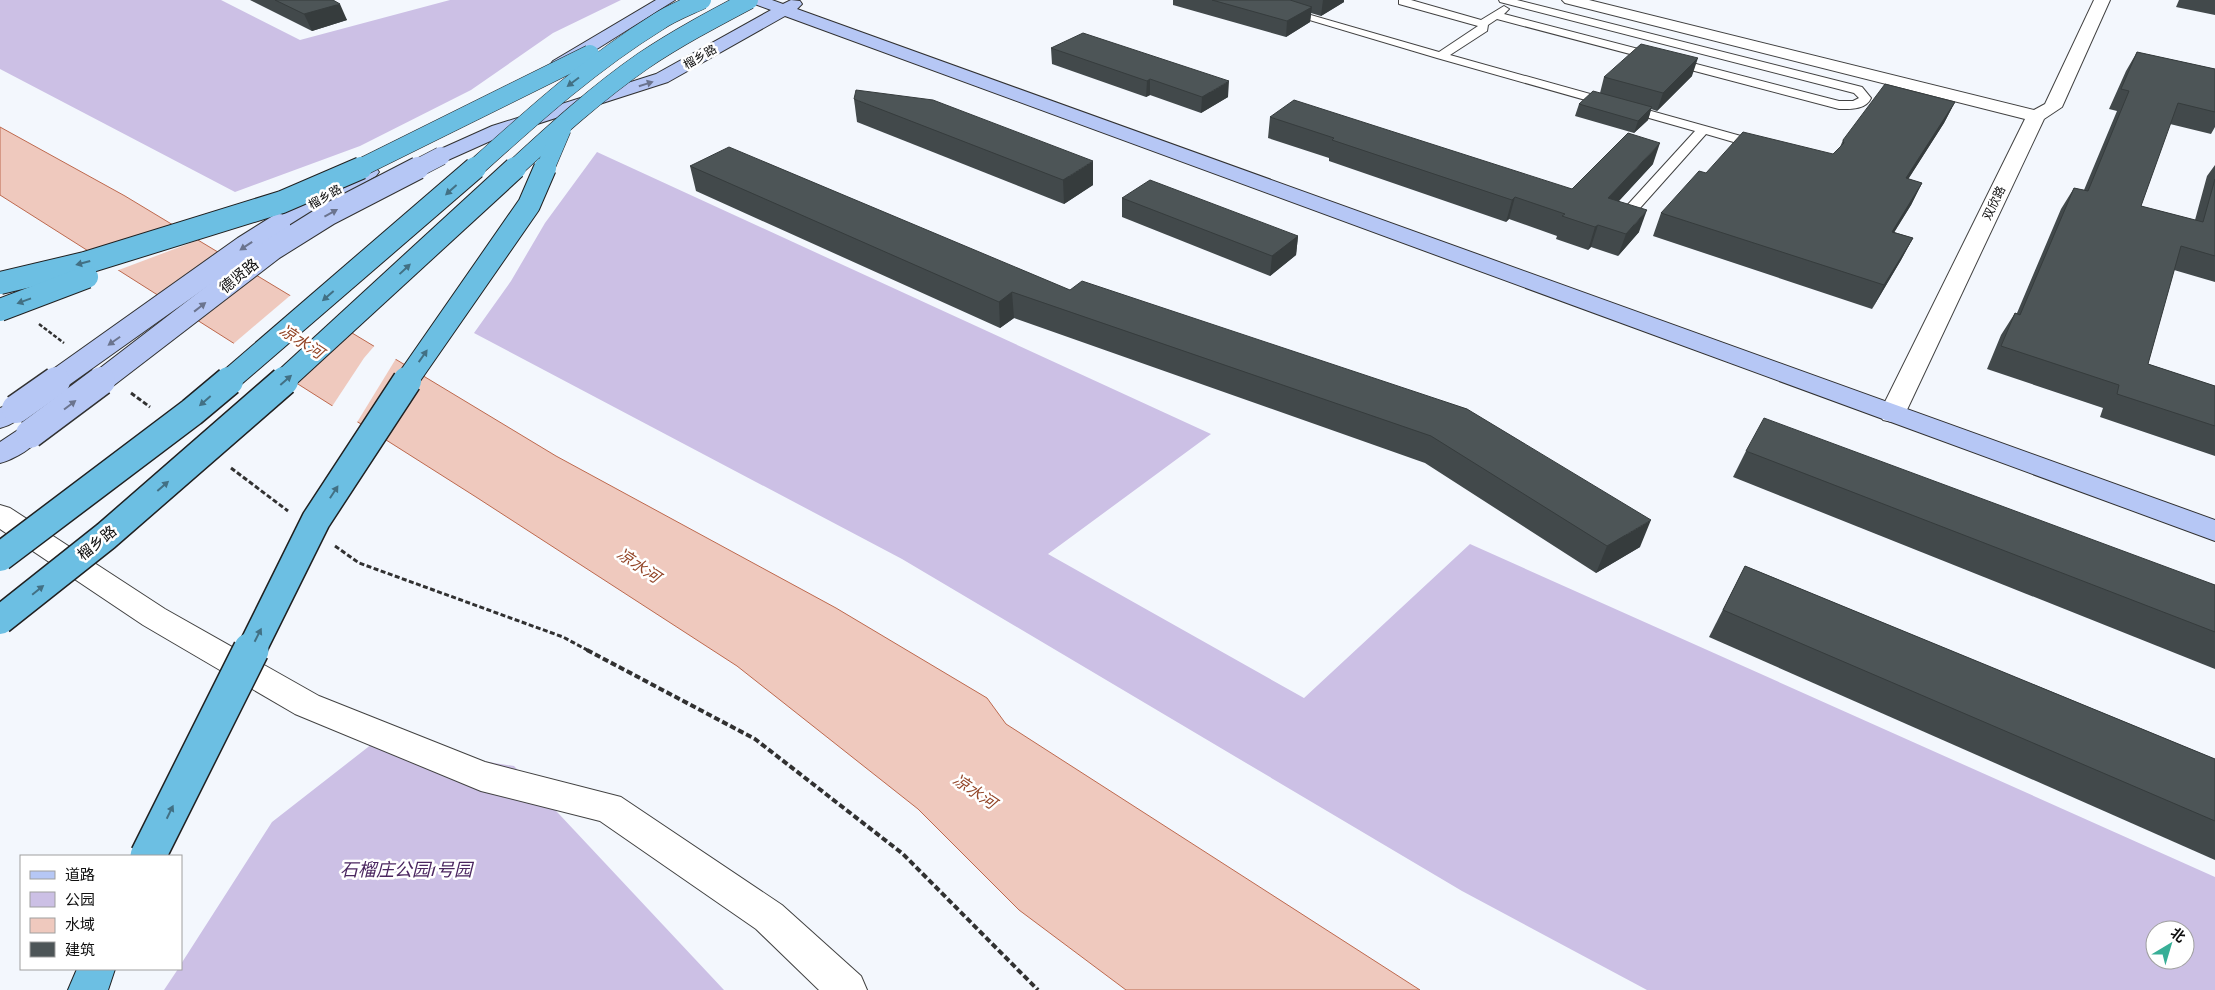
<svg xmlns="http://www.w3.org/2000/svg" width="2215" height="990" font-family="'Playfair Display','Noto Sans SC',serif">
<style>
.green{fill:#ccc0e5;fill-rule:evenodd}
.water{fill:#efc9be;stroke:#bd694e}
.pier{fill:#f3f7fd}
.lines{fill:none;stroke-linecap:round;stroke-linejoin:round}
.lane-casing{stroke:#424242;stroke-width:2}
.street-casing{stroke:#424242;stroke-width:2}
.secondary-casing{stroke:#313131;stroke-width:2}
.highway-casing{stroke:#202020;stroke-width:2}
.path-far2{stroke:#313131;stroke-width:2.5;stroke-dasharray:4 2;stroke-linecap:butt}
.path-far1{stroke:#313131;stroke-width:3;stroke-dasharray:5 2.5;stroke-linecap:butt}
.path{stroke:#313131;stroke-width:4;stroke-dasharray:6 3;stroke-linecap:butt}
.lane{fill:#fff;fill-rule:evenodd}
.street{fill:#fff;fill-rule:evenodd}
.secondary{fill:#b6c7f5;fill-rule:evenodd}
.highway{fill:#6cbfe3;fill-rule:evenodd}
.secondary-bridge-far2-casing{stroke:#313131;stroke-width:19;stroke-linecap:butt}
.secondary-bridge-far1-casing{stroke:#313131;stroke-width:24;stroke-linecap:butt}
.secondary-bridge-casing{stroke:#313131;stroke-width:31;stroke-linecap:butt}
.highway-bridge-far3-casing{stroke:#202020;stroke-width:19;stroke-linecap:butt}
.highway-bridge-far2-casing{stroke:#202020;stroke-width:24;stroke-linecap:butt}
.highway-bridge-far1-casing{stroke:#202020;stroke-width:31;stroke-linecap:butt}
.highway-bridge-casing{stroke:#202020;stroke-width:38;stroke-linecap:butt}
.secondary-bridge-far2{stroke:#b6c7f5;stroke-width:18}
.secondary-bridge-far1{stroke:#b6c7f5;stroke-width:22}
.secondary-bridge{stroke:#b6c7f5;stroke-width:28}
.highway-bridge-far3{stroke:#6cbfe3;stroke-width:18}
.highway-bridge-far2{stroke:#6cbfe3;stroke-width:22}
.highway-bridge-far1{stroke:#6cbfe3;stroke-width:28}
.highway-bridge{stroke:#6cbfe3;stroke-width:35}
.wall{fill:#42494b}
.shaded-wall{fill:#363c3d}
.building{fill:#4d5557;stroke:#363c3d}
.oneway{fill:#427084}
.oneway2{fill:#6b748e}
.labels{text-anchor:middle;stroke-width:5;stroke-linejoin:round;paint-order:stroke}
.far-street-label{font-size:12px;fill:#0f0f0f;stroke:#fff}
.street-label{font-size:15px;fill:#0f0f0f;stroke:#fff}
.water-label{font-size:16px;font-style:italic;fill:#934527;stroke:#fff}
.near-park-label{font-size:18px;font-style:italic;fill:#4b2760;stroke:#fff}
</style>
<rect width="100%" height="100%" fill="#f3f7fd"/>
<!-- green -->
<g class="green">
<polygon points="0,0 221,0 300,40 450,0 621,0 553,33 471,90 360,146 235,192 0,69"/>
<path d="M597 152 1211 434 1048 554 1304 698 1470 544 2215 877V990H1647L1462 891 902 559 474 333 511 281 545 223ZM2155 930H2185V960H2155Z"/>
<polygon points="372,744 514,766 724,990 164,990 178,969 181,969 181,964 272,822"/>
</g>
<!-- water -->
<polygon class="water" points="0,127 125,196 556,456 836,608 987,698 1006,724 1420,990 1126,990 1019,910 918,809 737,666 476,497 0,195"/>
<!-- pier -->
<g class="pier">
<polygon points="179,226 201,239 116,271 87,253"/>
<polygon points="292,294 352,330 294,385 232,345"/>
<polygon points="376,344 397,357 356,424 331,408 364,358"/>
</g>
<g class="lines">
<!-- lane casing -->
<g class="lane-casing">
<path id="lane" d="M1242 0H1259L1439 52 1478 26 1399 4V0H1411L1481 20 1504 6 1509 9 1504 14 1839 101H1853L1859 98 1854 93 1500 2 1499 0H1517L1862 87 1871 98C1866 110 1850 109 1839 109L1497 19 1488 25 1487 31 1450 55 1766 143 1767 146 1761 150 1706 134 1632 217 1627 218 1620 214 1622 211 1695 131 1437 58Z"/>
</g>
<!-- street casing -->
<g class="street-casing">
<g id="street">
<polygon points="1562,0 1589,0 2034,110 2045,104 2094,0 2110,0 2062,107 2044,119 1905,414 1901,420 1892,422 1883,420 1879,414 2025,119 1565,3"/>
<polygon points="0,505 10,508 165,609 319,696 485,762 621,797 782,905 861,976 867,990 819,990 756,929 600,821 481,791 295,714 143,625 0,529"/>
</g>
</g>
<!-- secondary casing -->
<g class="secondary-casing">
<g id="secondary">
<polygon points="656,0 675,0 565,69 553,69 550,65 553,61"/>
<polygon points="749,0 772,0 783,4 791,0 800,1 802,4 797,9 2215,520 2215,541 785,16 668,82 506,134 448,160 434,160 431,156 434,152 492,126 656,74 771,10 752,3"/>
<polygon points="369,166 376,168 379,172 376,176 294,224 287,226 280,224 277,220 280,216 362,168"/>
<path d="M16 401 25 403 29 409C22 419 11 425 0 428V408Z"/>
<path d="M30 426 39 428 43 434C35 447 15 459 0 463V442L21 428Z"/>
</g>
</g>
<!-- highway casing -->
<g class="highway-casing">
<polygon id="highway" points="77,969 115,969 108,990 68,990"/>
</g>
<!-- path-far2 -->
<polyline class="path-far2" points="39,324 64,343"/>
<!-- path-far1 -->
<g class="path-far1">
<polyline points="131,393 150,407"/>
<polyline points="231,468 288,511"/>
<polyline points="335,546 359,563 563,637 589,651"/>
</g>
<!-- path -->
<polyline class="path" points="587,650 755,739 903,854 1038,990"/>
<!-- lane -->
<use href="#lane" class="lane"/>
<!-- street -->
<use href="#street" class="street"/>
<!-- secondary -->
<use href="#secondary" class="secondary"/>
<!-- highway -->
<use href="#highway" class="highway"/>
<!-- secondary-bridge-far2 casing -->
<g class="secondary-bridge-far2-casing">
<polyline id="secondary-bridge-far2" points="416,169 441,156"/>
</g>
<!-- secondary-bridge-far1 casing -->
<g class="secondary-bridge-far1-casing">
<g id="secondary-bridge-far1">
<polyline points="54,382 244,247 279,225"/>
<polyline points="100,382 273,249 329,214 418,168"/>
</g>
</g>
<!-- secondary-bridge casing -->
<g class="secondary-bridge-casing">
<g id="secondary-bridge">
<polyline points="16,409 56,381"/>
<polyline points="30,434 101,381"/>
</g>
</g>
<!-- highway-bridge-far3 casing -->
<g class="highway-bridge-far3-casing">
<g id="highway-bridge-far3">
<polyline points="358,169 590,54"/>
<path d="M474 169C533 116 590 64 658 22 671 13 687 7 702 0"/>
<path d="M514 169C555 131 597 93 643 61 677 38 713 19 749 0"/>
<polyline points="545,169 562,129"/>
</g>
</g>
<!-- highway-bridge-far2 casing -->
<g class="highway-bridge-far2-casing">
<g id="highway-bridge-far2">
<polyline points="0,283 85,263 282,202 361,168"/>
<polyline points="0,310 87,277"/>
<polyline points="227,382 475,168"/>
<polyline points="282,382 515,168"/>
<polyline points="406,382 529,205 545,168"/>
</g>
</g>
<!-- highway-bridge-far1 casing -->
<g class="highway-bridge-far1-casing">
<g id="highway-bridge-far1">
<polyline points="0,557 192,412 229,381"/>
<polyline points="0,620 106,536 284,381"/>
<polyline points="251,651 316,520 407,381"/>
</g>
</g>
<!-- highway-bridge casing -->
<g class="highway-bridge-casing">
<polyline id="highway-bridge" points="148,856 251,650"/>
</g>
<!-- secondary-bridge-far2 -->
<use href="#secondary-bridge-far2" class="secondary-bridge-far2"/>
<!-- secondary-bridge-far1 -->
<use href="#secondary-bridge-far1" class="secondary-bridge-far1"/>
<!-- secondary-bridge -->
<use href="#secondary-bridge" class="secondary-bridge"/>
<!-- highway-bridge-far3 -->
<use href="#highway-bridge-far3" class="highway-bridge-far3"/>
<!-- highway-bridge-far2 -->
<use href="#highway-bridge-far2" class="highway-bridge-far2"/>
<!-- highway-bridge-far1 -->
<use href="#highway-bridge-far1" class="highway-bridge-far1"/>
<!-- highway-bridge -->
<use href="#highway-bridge" class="highway-bridge"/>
</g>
<!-- wall -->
<g class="wall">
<polygon points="250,0 333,0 347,20 312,31"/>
<polygon points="1173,0 1344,0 1344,2 1321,16 1311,13 1310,22 1286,37 1173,5"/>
<polygon points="2179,0 2215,0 2215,15 2176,7"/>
<polygon points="1051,48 1228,97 1201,113 1150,95 1146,97 1052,64"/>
<polygon points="2137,52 2215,69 2215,127 2211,134 2170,124 2141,206 2195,220 2207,176 2215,165 2215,282 2174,270 2148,364 2215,386 2215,456 2100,417 2103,408 1987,369 2001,335 2015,313 2017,313 2061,209 2074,188 2084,190 2117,111 2109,109 2126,71"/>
<polygon points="1692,76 1657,111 1651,109 1648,120 1634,133 1575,116 1579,104 1600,93 1604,77"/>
<polygon points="854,99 1093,185 1064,204 857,122"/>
<polygon points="1955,102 1944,123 1908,179 1922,183 1911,205 1894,232 1913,238 1901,260 1872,309 1653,236 1661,213 1706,173 1833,154 1840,147 1843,140"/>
<polygon points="1270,117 1572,189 1653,164 1619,201 1639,232 1618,256 1591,247 1588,250 1556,239 1557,236 1509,219 1506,222 1329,161 1329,158 1268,138"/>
<polygon points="690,166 1070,290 1467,409 1640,547 1596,573 1425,463 1014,318 1000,328 696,191"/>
<polygon points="1122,198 1298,236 1296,255 1270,276 1122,217"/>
<polygon points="1746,451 2215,585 2215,669 1733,477"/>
<polygon points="1745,566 2215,759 2215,860 1709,637"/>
</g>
<!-- shaded-wall -->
<g class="shaded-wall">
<polygon points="1323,0 1344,0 1344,2 1321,16"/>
<polygon points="340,4 347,20 312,31 304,14"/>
<polygon points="1312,7 1310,22 1286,37 1287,21"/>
<polygon points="1698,58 1692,76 1657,111 1663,93"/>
<polygon points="1150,79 1150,95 1146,97 1147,81"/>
<polygon points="1229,81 1228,97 1201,113 1202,97"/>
<polygon points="1955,102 1944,123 1895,200 1906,178"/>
<polygon points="1652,107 1648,120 1634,133 1638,121"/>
<polygon points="1660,143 1653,164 1601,220 1608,198"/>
<polygon points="1093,161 1093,185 1064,204 1063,180"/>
<polygon points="1922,183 1911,205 1881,254 1892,232"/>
<polygon points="1515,197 1509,219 1506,222 1512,200"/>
<polygon points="1647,210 1639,232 1618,256 1626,234"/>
<polygon points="1598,225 1591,247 1588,250 1595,227"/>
<polygon points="1298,236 1296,255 1270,276 1272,256"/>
<polygon points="1913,238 1901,260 1872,309 1884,285"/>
<polygon points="1012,292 1014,318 1000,328 999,302"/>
<polygon points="1651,520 1640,547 1596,573 1607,546"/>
</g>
<!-- building -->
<g class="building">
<polygon points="275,0 333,0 340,4 304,14"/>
<polygon points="1212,0 1290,0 1312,7 1287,21"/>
<polygon points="1083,33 1229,81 1202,97 1150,79 1147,81 1051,48"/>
<polygon points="1641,44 1698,58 1663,93 1604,77"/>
<polygon points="2137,52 2215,69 2215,112 2178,103 2141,206 2203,222 2215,179 2215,256 2181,246 2148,364 2215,386 2215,426 2117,394 2119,385 2001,346 2015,313 2020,315 2074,188 2088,191 2129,91 2121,89"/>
<polygon points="1885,84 1955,102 1906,178 1922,183 1892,232 1913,238 1884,285 1661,213 1699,171 1706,173 1743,132 1833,154 1844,143 1843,140"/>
<polygon points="856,90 933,100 1093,161 1063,180 854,99"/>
<polygon points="1593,91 1652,107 1638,121 1579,104"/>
<polygon points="1294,100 1572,189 1628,133 1660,143 1608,198 1647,210 1626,234 1598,225 1595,227 1562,216 1565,214 1515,197 1512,200 1332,140 1334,138 1270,117"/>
<polygon points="729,147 1070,290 1082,281 1467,409 1651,520 1607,546 1431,436 1012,292 999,302 690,166"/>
<polygon points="1150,180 1298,236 1272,256 1122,198"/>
<polygon points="1764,418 2215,585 2215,632 1746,451"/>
<polygon points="1745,566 2215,759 2215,821 1723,610"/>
</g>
<!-- one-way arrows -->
<defs><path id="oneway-solid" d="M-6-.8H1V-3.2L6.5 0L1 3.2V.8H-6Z" transform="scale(1.25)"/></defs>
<g class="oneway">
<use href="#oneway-solid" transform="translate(573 82) rotate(143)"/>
<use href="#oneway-solid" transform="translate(451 190) rotate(138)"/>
<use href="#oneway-solid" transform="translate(83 263) rotate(165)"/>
<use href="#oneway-solid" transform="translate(405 269) rotate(-43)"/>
<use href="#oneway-solid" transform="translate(328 296) rotate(139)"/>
<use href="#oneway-solid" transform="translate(24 301) rotate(160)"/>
<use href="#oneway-solid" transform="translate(423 356) rotate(-55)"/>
<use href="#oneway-solid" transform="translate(286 380) rotate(-41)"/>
<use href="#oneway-solid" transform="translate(205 401) rotate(139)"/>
<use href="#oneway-solid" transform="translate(163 486) rotate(-41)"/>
<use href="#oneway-solid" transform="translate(334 492) rotate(-57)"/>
<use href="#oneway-solid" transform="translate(38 590) rotate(-39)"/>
<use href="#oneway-solid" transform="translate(258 635) rotate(-63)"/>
<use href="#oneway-solid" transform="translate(170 812) rotate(-64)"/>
</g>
<g class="oneway2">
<use href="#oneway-solid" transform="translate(646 84) rotate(-17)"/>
<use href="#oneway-solid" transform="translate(331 213) rotate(-29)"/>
<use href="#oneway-solid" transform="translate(246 246) rotate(146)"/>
<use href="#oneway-solid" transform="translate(200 307) rotate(-38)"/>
<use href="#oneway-solid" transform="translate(114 341) rotate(145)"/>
<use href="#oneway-solid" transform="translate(70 405) rotate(-37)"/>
</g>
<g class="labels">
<!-- far-street labels -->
<g class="far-street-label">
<text transform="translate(700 57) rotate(-30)" y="4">榴乡路</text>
<text transform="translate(325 197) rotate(-30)" y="4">榴乡路</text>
<text transform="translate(1994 203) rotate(-64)" y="4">双欣路</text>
</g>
<!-- street labels -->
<g class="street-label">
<text transform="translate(239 276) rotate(-39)" y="5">德贤路</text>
<text transform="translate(97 543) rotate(-39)" y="5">榴乡路</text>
</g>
<!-- water labels -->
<g class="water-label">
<text transform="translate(302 341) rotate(33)" y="6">凉水河</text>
<text transform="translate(639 565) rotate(34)" y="6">凉水河</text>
<text transform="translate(975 791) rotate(34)" y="6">凉水河</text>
</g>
<!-- near-park labels -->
<g class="near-park-label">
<text x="406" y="876">石榴庄公园1号园</text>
</g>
</g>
<!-- legend -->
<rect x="20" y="855" width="162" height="115" fill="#ffffff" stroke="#9f9f9f"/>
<rect x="30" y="871" width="25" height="8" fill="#b6c7f5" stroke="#9f9f9f"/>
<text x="65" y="880" font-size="15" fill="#0f0f0f">道路</text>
<rect x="30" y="892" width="25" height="15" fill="#ccc0e5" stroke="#9f9f9f"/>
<text x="65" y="905" font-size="15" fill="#0f0f0f">公园</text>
<rect x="30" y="918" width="25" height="15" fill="#efc9be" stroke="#9f9f9f"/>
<text x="65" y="930" font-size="15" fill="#0f0f0f">水域</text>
<rect x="30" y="942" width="25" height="15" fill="#4d5557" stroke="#9f9f9f"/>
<text x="65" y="955" font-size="15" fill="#0f0f0f">建筑</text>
<!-- north arrow -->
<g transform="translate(2170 945) rotate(38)"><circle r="24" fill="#ffffff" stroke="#9f9f9f"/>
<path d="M0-4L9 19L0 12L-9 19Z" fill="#38af97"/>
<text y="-8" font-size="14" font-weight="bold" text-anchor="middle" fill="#0f0f0f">北</text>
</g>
</svg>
